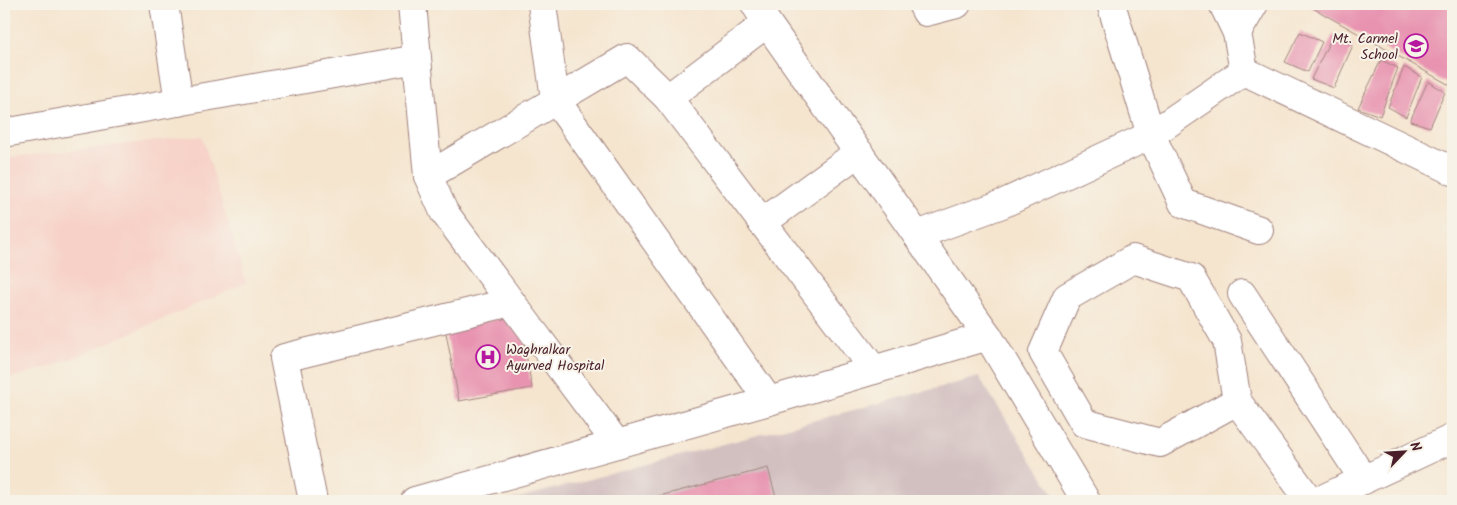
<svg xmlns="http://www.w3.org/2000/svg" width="1457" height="505" font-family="Kalam,sans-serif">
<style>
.built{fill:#f7d1c7}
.industrial{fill:#d2bfc0}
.building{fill:#e894b1}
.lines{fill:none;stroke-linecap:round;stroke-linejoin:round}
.minor-casing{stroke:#a0827d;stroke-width:30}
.minor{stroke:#fff;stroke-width:28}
.labels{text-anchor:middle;stroke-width:4;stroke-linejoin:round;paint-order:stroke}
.poi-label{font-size:14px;fill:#4a1f2b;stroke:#f7f3e8;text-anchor:end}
</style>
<rect width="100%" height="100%" fill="#f7f3e8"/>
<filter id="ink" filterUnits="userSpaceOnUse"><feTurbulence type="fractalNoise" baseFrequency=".02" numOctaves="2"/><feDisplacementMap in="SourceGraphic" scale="10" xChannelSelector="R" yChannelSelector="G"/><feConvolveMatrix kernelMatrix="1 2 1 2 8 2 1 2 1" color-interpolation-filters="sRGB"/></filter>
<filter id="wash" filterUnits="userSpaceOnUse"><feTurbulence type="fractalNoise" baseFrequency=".0096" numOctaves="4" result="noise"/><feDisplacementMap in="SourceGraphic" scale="20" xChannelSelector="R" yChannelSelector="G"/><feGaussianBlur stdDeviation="1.12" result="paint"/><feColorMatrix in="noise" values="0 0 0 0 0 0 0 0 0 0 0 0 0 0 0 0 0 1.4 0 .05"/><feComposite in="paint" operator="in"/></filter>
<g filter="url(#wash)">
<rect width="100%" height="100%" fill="#f5e5cf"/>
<!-- built -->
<polygon class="built" points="202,136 246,283 59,364 4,380 4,158"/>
<!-- industrial -->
<polygon class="industrial" points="979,377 1058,501 507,501"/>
<g id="blocks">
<!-- building -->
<g class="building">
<polygon points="1306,4 1453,4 1453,87"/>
<polygon points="1300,32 1322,42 1308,72 1285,62"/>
<polygon points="1333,35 1353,45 1334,88 1311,79"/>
<polygon points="1381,60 1398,68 1380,116 1358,108"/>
<polygon points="1404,67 1422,77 1406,117 1388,107"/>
<polygon points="1428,81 1445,92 1430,127 1410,121"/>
<polygon points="519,315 532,388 459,401 445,328"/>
<polygon points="768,468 777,501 640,501"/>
</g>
</g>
</g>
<g filter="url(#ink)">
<use href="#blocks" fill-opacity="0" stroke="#a0827d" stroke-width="1"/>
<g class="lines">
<!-- minor casing -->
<g class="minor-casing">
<g id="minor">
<polyline points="164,4 179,102"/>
<polyline points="412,4 428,176 444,212 617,444"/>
<polyline points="542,4 555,99 769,401"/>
<polyline points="755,4 767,23 988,336 1086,501"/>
<polyline points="922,4 926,12 957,4"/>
<polyline points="1223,4 1237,33"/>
<polyline points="1254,4 1237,33 1244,71 1151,135 1183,203 1259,230"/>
<polyline points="1244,71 1453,171"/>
<polyline points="668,98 767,23"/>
<polyline points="4,133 417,59"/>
<polyline points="428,176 627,58 668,98 874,370"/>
<polyline points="762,223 859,152"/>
<polyline points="917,235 1002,204 1151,135 1111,4"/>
<polyline points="1242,294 1364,480"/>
<polyline points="1237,401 1160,443 1084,423 1043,352 1067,297 1133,259 1191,278 1227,341 1237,401 1310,501"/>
<polyline points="313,501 284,358 511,302"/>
<polyline points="415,501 769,401 988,336"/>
<polyline points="1318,501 1453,438"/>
</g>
</g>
<!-- minor -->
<use href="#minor" class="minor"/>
</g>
</g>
<!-- icons -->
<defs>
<g id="school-ring" transform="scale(1.25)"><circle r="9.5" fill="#f7f3e8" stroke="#b5179e" stroke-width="1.5"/><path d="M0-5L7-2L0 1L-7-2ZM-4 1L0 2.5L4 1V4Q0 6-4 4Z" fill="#b5179e"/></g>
<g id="hospital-ring" transform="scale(1.25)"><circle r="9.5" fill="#f7f3e8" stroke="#b5179e" stroke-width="1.5"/><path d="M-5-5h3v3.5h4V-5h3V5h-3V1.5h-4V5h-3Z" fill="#b5179e"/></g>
</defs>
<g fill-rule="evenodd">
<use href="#school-ring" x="1416" y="46"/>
<use href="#hospital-ring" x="488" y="357"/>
</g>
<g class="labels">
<!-- poi labels -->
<g class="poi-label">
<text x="1398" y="43">Mt. Carmel<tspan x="1398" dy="16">School</tspan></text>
<text x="506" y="354" text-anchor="start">Waghralkar<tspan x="506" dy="16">Ayurved Hospital</tspan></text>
</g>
</g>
<!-- margin -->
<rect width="1457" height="505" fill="none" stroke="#f7f3e8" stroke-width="20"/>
<!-- north arrow -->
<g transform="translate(1404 452) rotate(65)" stroke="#f7f3e8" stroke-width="4" paint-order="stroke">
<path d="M0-4L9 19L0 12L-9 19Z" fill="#4a1f2b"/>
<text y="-8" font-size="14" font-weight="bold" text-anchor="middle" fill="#4a1f2b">N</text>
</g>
</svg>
